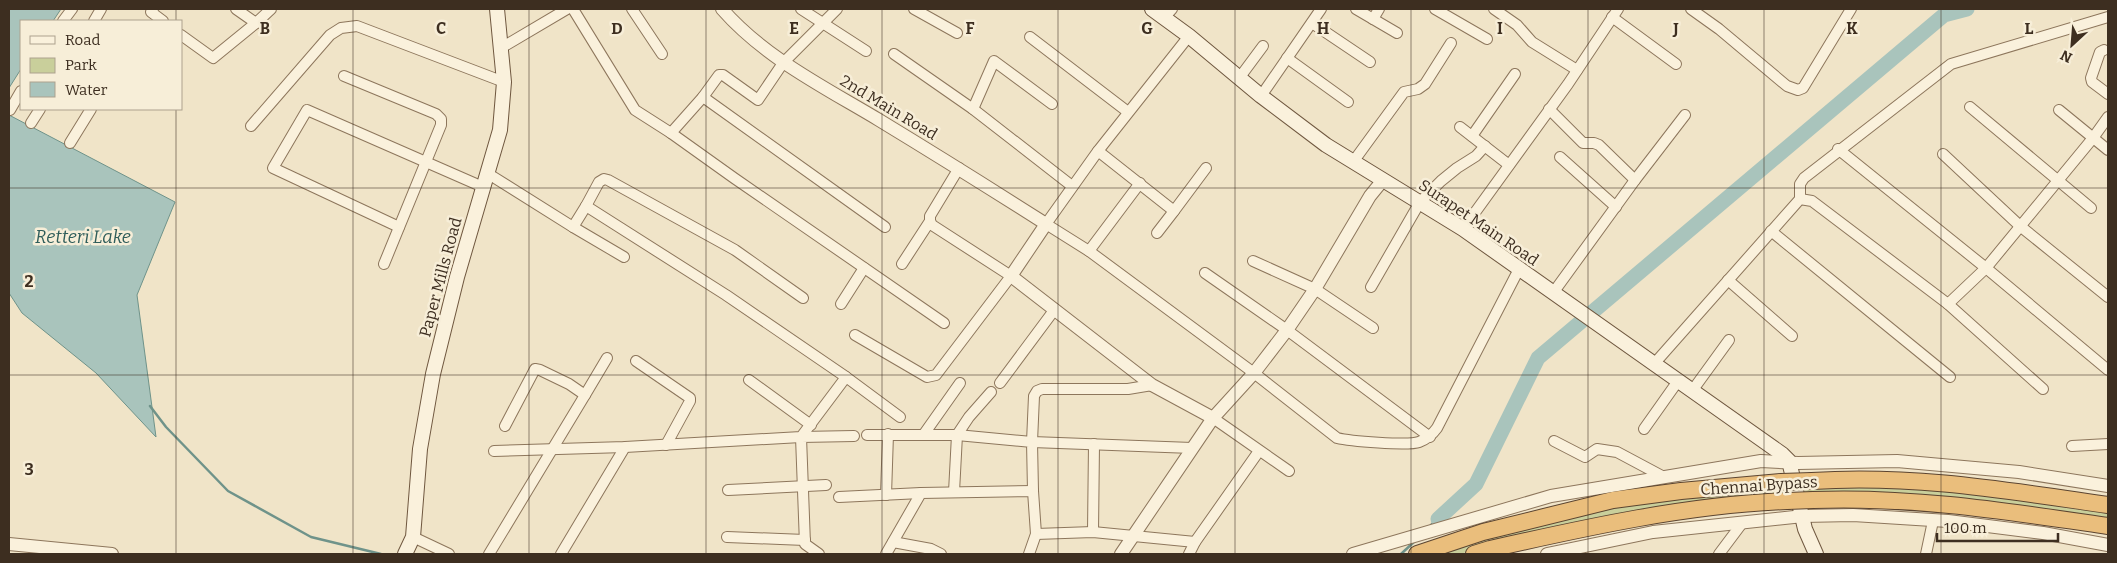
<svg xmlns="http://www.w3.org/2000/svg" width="2117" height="563" font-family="Bitter,serif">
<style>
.green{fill:#c9cf9b}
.water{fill:#a9c4bc;stroke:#6f938a}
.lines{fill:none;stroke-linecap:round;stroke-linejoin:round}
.stream{stroke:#6f938a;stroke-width:2.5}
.river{stroke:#a9c4bc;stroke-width:15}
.minor-casing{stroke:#8d765c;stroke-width:12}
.tertiary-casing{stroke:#8d765c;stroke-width:14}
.secondary-casing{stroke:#6f573f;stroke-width:16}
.trunk-casing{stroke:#5b4430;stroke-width:18}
.minor{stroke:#faf1dc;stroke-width:10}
.tertiary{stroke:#faf1dc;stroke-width:12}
.secondary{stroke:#faf1dc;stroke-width:14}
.trunk{stroke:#eabe7c;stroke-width:16}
.trunk-bridge-casing{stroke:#5b4430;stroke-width:18;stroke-linecap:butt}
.trunk-bridge{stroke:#eabe7c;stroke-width:16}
.grid{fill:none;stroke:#3d2e20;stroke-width:1;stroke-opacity:0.55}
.labels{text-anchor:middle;stroke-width:5;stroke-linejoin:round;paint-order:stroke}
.street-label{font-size:16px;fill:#3d2e20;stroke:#f7eed8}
.water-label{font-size:18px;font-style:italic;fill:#2f5d5a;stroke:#f7eed8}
.grid-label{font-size:16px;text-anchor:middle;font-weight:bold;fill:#3d2e20;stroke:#f7eed8;stroke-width:5;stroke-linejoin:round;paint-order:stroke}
</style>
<rect width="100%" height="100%" fill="#f0e4c8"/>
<!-- green -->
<polygon class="green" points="1776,486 1920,487 2108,511 2108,523 1983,504 1729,499 1489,544 1461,554 1429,554 1607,506"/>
<!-- water -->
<g class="water">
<polygon points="9,9 61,9 53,21 21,21 21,69 9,88"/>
<polygon points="9,115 175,202 137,295 156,437 96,373 22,313 9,293"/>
</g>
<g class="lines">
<!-- stream -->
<g class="stream">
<polyline points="150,406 166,427 228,491 311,537 381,554"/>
<polyline points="1431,525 1438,519"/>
<polyline points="1401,554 1415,541"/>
</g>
<!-- river -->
<polyline class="river" points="1438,519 1476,484 1538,358 1944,15 1967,9"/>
<!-- minor casing -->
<g class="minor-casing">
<g id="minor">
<polyline points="153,9 151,12 163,21"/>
<polyline points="236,9 256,23 271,9"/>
<polyline points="573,9 635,110 671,133 734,178 944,323"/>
<polyline points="632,9 662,54"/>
<polyline points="801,9 866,51"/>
<polyline points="914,9 957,33"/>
<polyline points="1356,9 1397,33"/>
<polyline points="1435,9 1487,39"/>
<polyline points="1494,9 1517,25 1532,42 1577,70"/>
<polyline points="1691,9 1719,29 1787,86 1798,90 1803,88 1851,9"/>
<polyline points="1612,17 1676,64"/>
<polyline points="1164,18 1172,9"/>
<polyline points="1373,19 1379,9"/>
<polyline points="63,21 72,9"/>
<polyline points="94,21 101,9"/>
<polyline points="1312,23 1370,62"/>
<polyline points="181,35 213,58 256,23"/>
<path d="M1189 36 1098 151 1046 224 1089 251 1254 373 1337 438C1349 441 1408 446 1419 442 1427 439 1432 435 1437 428L1519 269"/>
<polyline points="1030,37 1128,112"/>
<polyline points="501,48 567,9"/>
<polyline points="2104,50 2100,52 2091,78 2092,82 2108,94"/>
<polyline points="894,54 973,109 1072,186"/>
<polyline points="1287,58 1348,102"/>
<polyline points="344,76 436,114 441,119 441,125 384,264"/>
<polyline points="1240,77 1263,46"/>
<polyline points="1261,96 1321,9"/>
<polyline points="703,97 719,75 723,75 758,100 783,63 837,9"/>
<polyline points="1970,107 2091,208"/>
<polyline points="973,109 994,61 1052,104"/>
<polyline points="1549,109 1583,143 1594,143 1599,145 1635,180"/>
<polyline points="10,110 21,91"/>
<polyline points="2059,110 2108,150"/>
<polyline points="31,123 40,109"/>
<polyline points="251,126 330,35 341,28 357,26 504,82"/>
<polyline points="1460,127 1509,165"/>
<polyline points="671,133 703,97 885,227"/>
<polyline points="1472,136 1515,74"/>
<polyline points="70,143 91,109"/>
<polyline points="1838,149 1986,268 2108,370"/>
<polyline points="1098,151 1174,211 1157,233"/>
<polyline points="1943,154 2020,226 2108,297"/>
<polyline points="1560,157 1616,207"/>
<polyline points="1353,162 1404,92 1418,89 1425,84 1451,43"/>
<polyline points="487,173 573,227"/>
<polyline points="1800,199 1800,184 1804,178 1951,64 2108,17"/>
<polyline points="586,206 599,182 604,179 608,180 735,250 803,298"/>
<polyline points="1174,211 1206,168"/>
<polyline points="399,227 273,168 307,110 483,187"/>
<polyline points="1463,229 1568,84 1618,9"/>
<polyline points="1771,231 1950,377"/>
<polyline points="1089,251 1140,183"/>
<polyline points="1253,261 1315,289 1373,328"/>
<polyline points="902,264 930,221"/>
<polyline points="1205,273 1287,330 1430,437"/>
<polyline points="1728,280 1792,336"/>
<polyline points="1371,287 1420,202 1441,181 1457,168 1476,156 1485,146"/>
<polyline points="1553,293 1635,180 1685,115"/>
<polyline points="841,304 864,268"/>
<polyline points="1948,304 1986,268 2093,138 2108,117"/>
<polyline points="855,335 927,377 936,375 1011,276 932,225 930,221 930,216 959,168"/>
<polyline points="636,361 690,398 690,401 666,445"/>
<polyline points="1654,364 1800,199 1812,201 1948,304 2043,389"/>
<polyline points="846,377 900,417"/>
<polyline points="749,380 811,425"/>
<polyline points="1000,383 1055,309"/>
<polyline points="1152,385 1128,389 1042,389 1037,391 1034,396 1032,442 1192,448"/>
<polyline points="1692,391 1729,340"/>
<polyline points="585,395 607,358"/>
<polyline points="1213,418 1289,471"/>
<polyline points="1644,429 1678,381"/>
<polyline points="924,434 960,383"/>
<polyline points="867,435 957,435 1032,442 1033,491"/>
<polyline points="1554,441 1585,457 1597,449 1617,452 1662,476"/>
<polyline points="2072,446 2108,444"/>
<polyline points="494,451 625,447 801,437 846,377 726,295 586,206 573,227 624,257"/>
<polyline points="728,490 826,485"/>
<polyline points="954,492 957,435 969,417 991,392"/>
<polyline points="886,495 888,434"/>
<polyline points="839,497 921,493"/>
<polyline points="1093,532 1094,444"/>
<polyline points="1036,534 1093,532 1195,542"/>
<polyline points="413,537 449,554"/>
<polyline points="727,537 805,540"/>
<polyline points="893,542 931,549 941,554"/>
<polyline points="489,554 585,395 569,384 540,370 535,369 505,426"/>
<polyline points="561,554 625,447"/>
<polyline points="819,554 805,544 801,437 854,436"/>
<polyline points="886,554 921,493 1033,491 1036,534 1029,554"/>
<polyline points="1189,554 1195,542 1259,451"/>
<polyline points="1719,554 1743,522"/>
<polyline points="1926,554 1933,521"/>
</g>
</g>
<!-- tertiary casing -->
<g class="tertiary-casing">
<g id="tertiary">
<path d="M722 9C765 58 824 87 879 120 935 154 991 189 1046 224L1011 276 1152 385 1213 418"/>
<polyline points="9,544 112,554"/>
<polyline points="1121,554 1213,418 1254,373 1287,330 1315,289 1370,196 1383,180"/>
<polyline points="1353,554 1551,496 1761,461 1798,463 1897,461 2019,472 2108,486"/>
<polyline points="1547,554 1653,532 1803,516 1853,515 1948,521 2043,533 2108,545"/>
</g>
</g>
<!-- secondary casing -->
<g class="secondary-casing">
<g id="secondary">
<polyline points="1152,9 1189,36 1261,96 1326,145 1463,229 1782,454 1789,461 1805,529 1816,554"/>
<polyline points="405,554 413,537 420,449 433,374 457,277 500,130 504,82 497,9"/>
</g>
</g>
<!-- trunk casing -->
<g class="trunk-casing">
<g id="trunk">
<path d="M1812 481C1911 474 2010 491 2108 505"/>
<path d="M1813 500C1912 496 2011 512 2108 526"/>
<polyline points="1417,554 1483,532 1613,500 1681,491 1781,482"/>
<path d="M1474 554 1490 549C1588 527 1687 505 1787 501"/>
</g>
</g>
<!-- minor -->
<use href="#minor" class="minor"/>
<!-- tertiary -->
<use href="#tertiary" class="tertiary"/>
<!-- secondary -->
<use href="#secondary" class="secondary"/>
<!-- trunk -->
<use href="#trunk" class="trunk"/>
<!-- trunk-bridge casing -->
<g class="trunk-bridge-casing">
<g id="trunk-bridge">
<polyline points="1781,482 1812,481"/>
<polyline points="1787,501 1813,500"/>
</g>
</g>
<!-- trunk-bridge -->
<use href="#trunk-bridge" class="trunk-bridge"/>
</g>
<!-- grid -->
<path class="grid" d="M176 9V21M353 9V554M529 9V554M706 9V554M882 9V554M1058 9V554M1235 9V554M1411 9V554M1588 9V554M1764 9V554M1941 9V554M176 109V554M9 188H2108M9 375H2108"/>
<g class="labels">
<!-- street labels -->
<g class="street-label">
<text transform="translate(889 107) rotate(31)" y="6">2nd Main Road</text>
<text transform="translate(1479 222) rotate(34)" y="6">Surapet Main Road</text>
<text transform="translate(440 277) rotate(-75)" y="6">Paper Mills Road</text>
<text transform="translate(1759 485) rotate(-4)" y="6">Chennai Bypass</text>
</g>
<!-- water labels -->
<g class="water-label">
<text x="83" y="243">Retteri Lake</text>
</g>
</g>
<g class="grid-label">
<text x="265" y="34">B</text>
<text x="441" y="34">C</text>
<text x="617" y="34">D</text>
<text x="794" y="34">E</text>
<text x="970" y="34">F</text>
<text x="1147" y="34">G</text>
<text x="1323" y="34">H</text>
<text x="1500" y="34">I</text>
<text x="1676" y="34">J</text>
<text x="1852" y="34">K</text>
<text x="2029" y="34">L</text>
<text x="29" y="287">2</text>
<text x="29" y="475">3</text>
</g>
<!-- border -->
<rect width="2117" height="563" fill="none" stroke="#3d2e20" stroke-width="20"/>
<!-- legend -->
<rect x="20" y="20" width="162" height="90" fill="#f7eed8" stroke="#ada18e"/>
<rect x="30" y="36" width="25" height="8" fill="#faf1dc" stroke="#ada18e"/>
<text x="65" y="45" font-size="15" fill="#3d2e20">Road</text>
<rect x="30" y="58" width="25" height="15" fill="#c9cf9b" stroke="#ada18e"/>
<text x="65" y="70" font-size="15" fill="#3d2e20">Park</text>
<rect x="30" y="82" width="25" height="15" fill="#a9c4bc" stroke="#ada18e"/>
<text x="65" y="95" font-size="15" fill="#3d2e20">Water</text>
<!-- north arrow -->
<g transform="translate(2072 45) rotate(206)" stroke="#f7eed8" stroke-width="4" paint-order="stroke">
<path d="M0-4L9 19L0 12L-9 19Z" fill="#3d2e20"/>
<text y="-8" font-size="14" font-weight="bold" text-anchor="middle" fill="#3d2e20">N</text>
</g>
<!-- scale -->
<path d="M1937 533v8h121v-8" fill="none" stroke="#3d2e20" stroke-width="2.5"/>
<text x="1944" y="533" font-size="15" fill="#3d2e20" stroke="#f7eed8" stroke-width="4" paint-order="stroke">100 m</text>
</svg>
